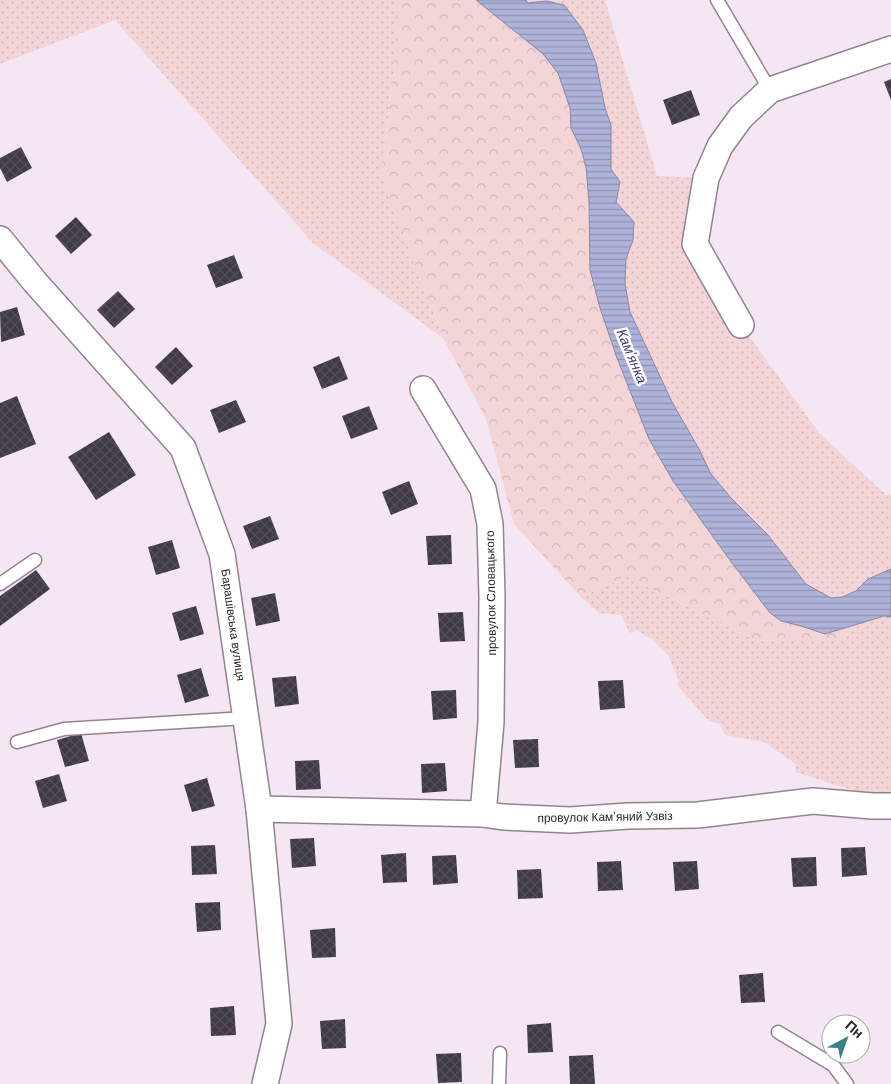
<svg xmlns="http://www.w3.org/2000/svg" width="891" height="1084" font-family="'DM Sans',sans-serif">
<style>
.grass{fill:url(#grass-dots)}
.forest{fill:url(#forest-crowns)}
.water{fill:url(#water-rules);stroke:#8788a5}
.building{fill:url(#building-cross-hatch)}
.lines{fill:none;stroke-linecap:round;stroke-linejoin:round}
.service-casing{stroke:#918491;stroke-width:15}
.minor-casing{stroke:#918491;stroke-width:28}
.service{stroke:#fff;stroke-width:12}
.minor{stroke:#fff;stroke-width:25}
.labels{text-anchor:middle;stroke-width:5;stroke-linejoin:round;paint-order:stroke}
.street-label{font-size:12px;fill:#2b262b;stroke:#fff}
.water-label{font-size:14px;font-style:italic;fill:#3c3d70;stroke:#fff}
</style>
<defs>
<pattern id="grass-dots" width="8" height="8" patternUnits="userSpaceOnUse" patternTransform="scale(1.25)"><rect width="8" height="8" fill="#f4d5d7"/><path d="M2 2h.1M6 6h.1" fill="none" stroke="#d1b7b9" stroke-width="1.8" stroke-linecap="round"/></pattern>
<pattern id="forest-crowns" width="20" height="18" patternUnits="userSpaceOnUse" patternTransform="scale(1.25)"><rect width="20" height="18" fill="#f4d5d7"/><path d="M2 6a3 3 0 1 1 6 0M12 15a3 3 0 1 1 6 0" fill="none" stroke="#d1b7b9"/></pattern>
<pattern id="water-rules" width="6" height="5" patternUnits="userSpaceOnUse" patternTransform="scale(1.25)"><rect width="6" height="5" fill="#afb2d9"/><path d="M0 2.5h6" fill="none" stroke="#8f91b0"/></pattern>
<pattern id="building-cross-hatch" width="8" height="8" patternUnits="userSpaceOnUse" patternTransform="scale(1.25)"><rect width="8" height="8" fill="#403a47"/><path d="M0 0l8 8M0 8l8-8" fill="none" stroke="#534e59"/></pattern>
</defs>
<rect width="100%" height="100%" fill="#f5e6f4"/>
<!-- grass -->
<g class="grass">
<polygon points="0,0 396,0 396,53 381,174 443,338 313,243 115,20 0,64"/>
<polygon points="526,0 605,0 657,176 706,178 695,244 741,325 819,433 886,495 891,494 891,569 868,579 856,591 842,597 831,598 806,584 768,535 732,499 711,474 699,449 672,402 630,312 625,284 626,259 633,240 634,223 616,202 620,182 611,169 611,125 605,108 596,63 546,1 527,3"/>
<polygon points="626,576 757,641 847,637 848,624 884,616 891,617 891,794 864,794 795,772 796,764 764,742 725,735 720,724 709,721 677,685 679,681 668,655 654,641 637,630 630,633 621,615 599,613 581,597"/>
</g>
<!-- forest -->
<polygon class="forest" points="396,0 476,0 543,54 558,73 570,108 571,128 581,149 586,167 589,202 590,270 600,308 617,358 673,481 729,559 770,613 781,621 801,626 848,624 847,638 757,641 626,576 581,597 514,524 486,419 443,338 381,174 396,53"/>
<!-- water -->
<polygon class="water" points="476,0 526,0 528,3 546,1 564,5 583,30 596,63 605,108 611,125 611,169 620,182 616,202 634,222 633,240 626,259 625,284 630,312 672,402 699,449 711,474 732,499 768,535 806,584 831,598 842,597 856,591 868,579 891,569 891,617 884,616 825,634 801,626 781,621 770,613 729,559 673,481 649,439 617,358 600,308 590,270 589,202 586,167 581,149 571,128 570,108 558,73 543,54"/>
<!-- building -->
<g class="building">
<polygon points="891,79 891,100 884,82"/>
<polygon points="691,90 700,115 672,125 663,100"/>
<polygon points="21,147 32,168 7,182 0,168 0,158"/>
<polygon points="76,217 92,235 71,254 55,236"/>
<polygon points="234,255 243,278 216,288 207,265"/>
<polygon points="118,291 135,309 114,328 97,310"/>
<polygon points="17,307 25,335 1,342 0,312"/>
<polygon points="176,347 193,366 172,385 155,367"/>
<polygon points="339,356 348,379 322,389 313,367"/>
<polygon points="17,396 36,444 0,458 0,403"/>
<polygon points="236,400 246,422 219,433 210,410"/>
<polygon points="369,406 378,429 351,439 342,416"/>
<polygon points="109,432 136,475 96,500 68,457"/>
<polygon points="409,481 418,504 391,515 382,492"/>
<polygon points="270,516 279,539 252,549 243,526"/>
<polygon points="451,535 452,564 428,565 426,536"/>
<polygon points="172,540 180,568 156,575 148,547"/>
<polygon points="36,570 50,589 0,626 0,596"/>
<polygon points="275,593 280,621 256,626 251,598"/>
<polygon points="196,606 204,634 180,641 172,613"/>
<polygon points="463,612 465,641 440,642 438,613"/>
<polygon points="201,668 209,696 185,703 177,675"/>
<polygon points="296,676 299,704 275,707 272,678"/>
<polygon points="623,680 625,708 600,710 598,681"/>
<polygon points="456,690 457,718 433,720 431,691"/>
<polygon points="81,733 89,761 65,767 57,740"/>
<polygon points="538,739 539,767 515,768 513,740"/>
<polygon points="319,760 321,789 296,790 295,761"/>
<polygon points="445,763 447,791 422,793 421,764"/>
<polygon points="59,774 67,801 43,808 35,781"/>
<polygon points="207,778 215,806 192,812 184,785"/>
<polygon points="314,838 316,866 292,868 290,839"/>
<polygon points="215,845 217,874 192,875 191,846"/>
<polygon points="865,847 867,875 842,877 841,848"/>
<polygon points="406,853 407,882 383,883 381,855"/>
<polygon points="456,855 458,883 433,885 432,856"/>
<polygon points="816,857 817,886 793,887 791,858"/>
<polygon points="621,861 623,890 598,891 597,862"/>
<polygon points="697,861 699,889 675,891 673,862"/>
<polygon points="541,869 543,898 518,899 517,870"/>
<polygon points="220,902 221,930 197,932 195,903"/>
<polygon points="335,928 336,957 312,958 310,930"/>
<polygon points="763,973 765,1002 741,1003 739,975"/>
<polygon points="234,1006 236,1035 211,1036 210,1008"/>
<polygon points="345,1019 346,1048 322,1049 320,1021"/>
<polygon points="551,1023 553,1052 528,1053 527,1025"/>
<polygon points="461,1053 462,1082 438,1083 436,1054"/>
<polygon points="593,1055 595,1084 570,1084 569,1056"/>
</g>
<g class="lines">
<!-- service casing -->
<g class="service-casing">
<g id="service">
<polyline points="717,0 770,90"/>
<polyline points="0,584 35,560"/>
<polyline points="17,742 64,729 246,718"/>
<polyline points="778,1032 833,1065 847,1084"/>
<polyline points="499,1084 500,1053"/>
</g>
</g>
<!-- minor casing -->
<g class="minor-casing">
<g id="minor">
<polyline points="0,239 35,282 183,448 222,554 259,809 279,1024 265,1084"/>
<polyline points="741,325 695,244 706,178 720,146 741,117 770,90 891,49"/>
<polyline points="423,389 483,489 490,524 492,597 491,722 483,814"/>
<polyline points="259,809 483,814 503,817 570,820 628,816 698,815 813,801 872,806 891,806"/>
</g>
</g>
<!-- service -->
<use href="#service" class="service"/>
<!-- minor -->
<use href="#minor" class="minor"/>
</g>
<g class="labels">
<!-- street labels -->
<g class="street-label">
<text transform="translate(491 593) rotate(-91)" y="4">провулок Словацького</text>
<text transform="translate(233 625) rotate(82)" y="4">Барашівська вулиця</text>
<text transform="translate(605 817) rotate(-1)" y="4">провулок Камʼяний Узвіз</text>
</g>
<!-- water labels -->
<g class="water-label">
<text transform="translate(632 356) rotate(67)" y="5">Кам'янка</text>
</g>
</g>
<!-- north arrow -->
<g transform="translate(846 1039) rotate(41)"><circle r="24" fill="#ffffff" stroke="#aaa8aa"/>
<path d="M0-4L9 19L0 12L-9 19Z" fill="#397f8c"/>
<text y="-8" font-size="14" font-weight="bold" text-anchor="middle" fill="#2b262b">Пн</text>
</g>
</svg>
